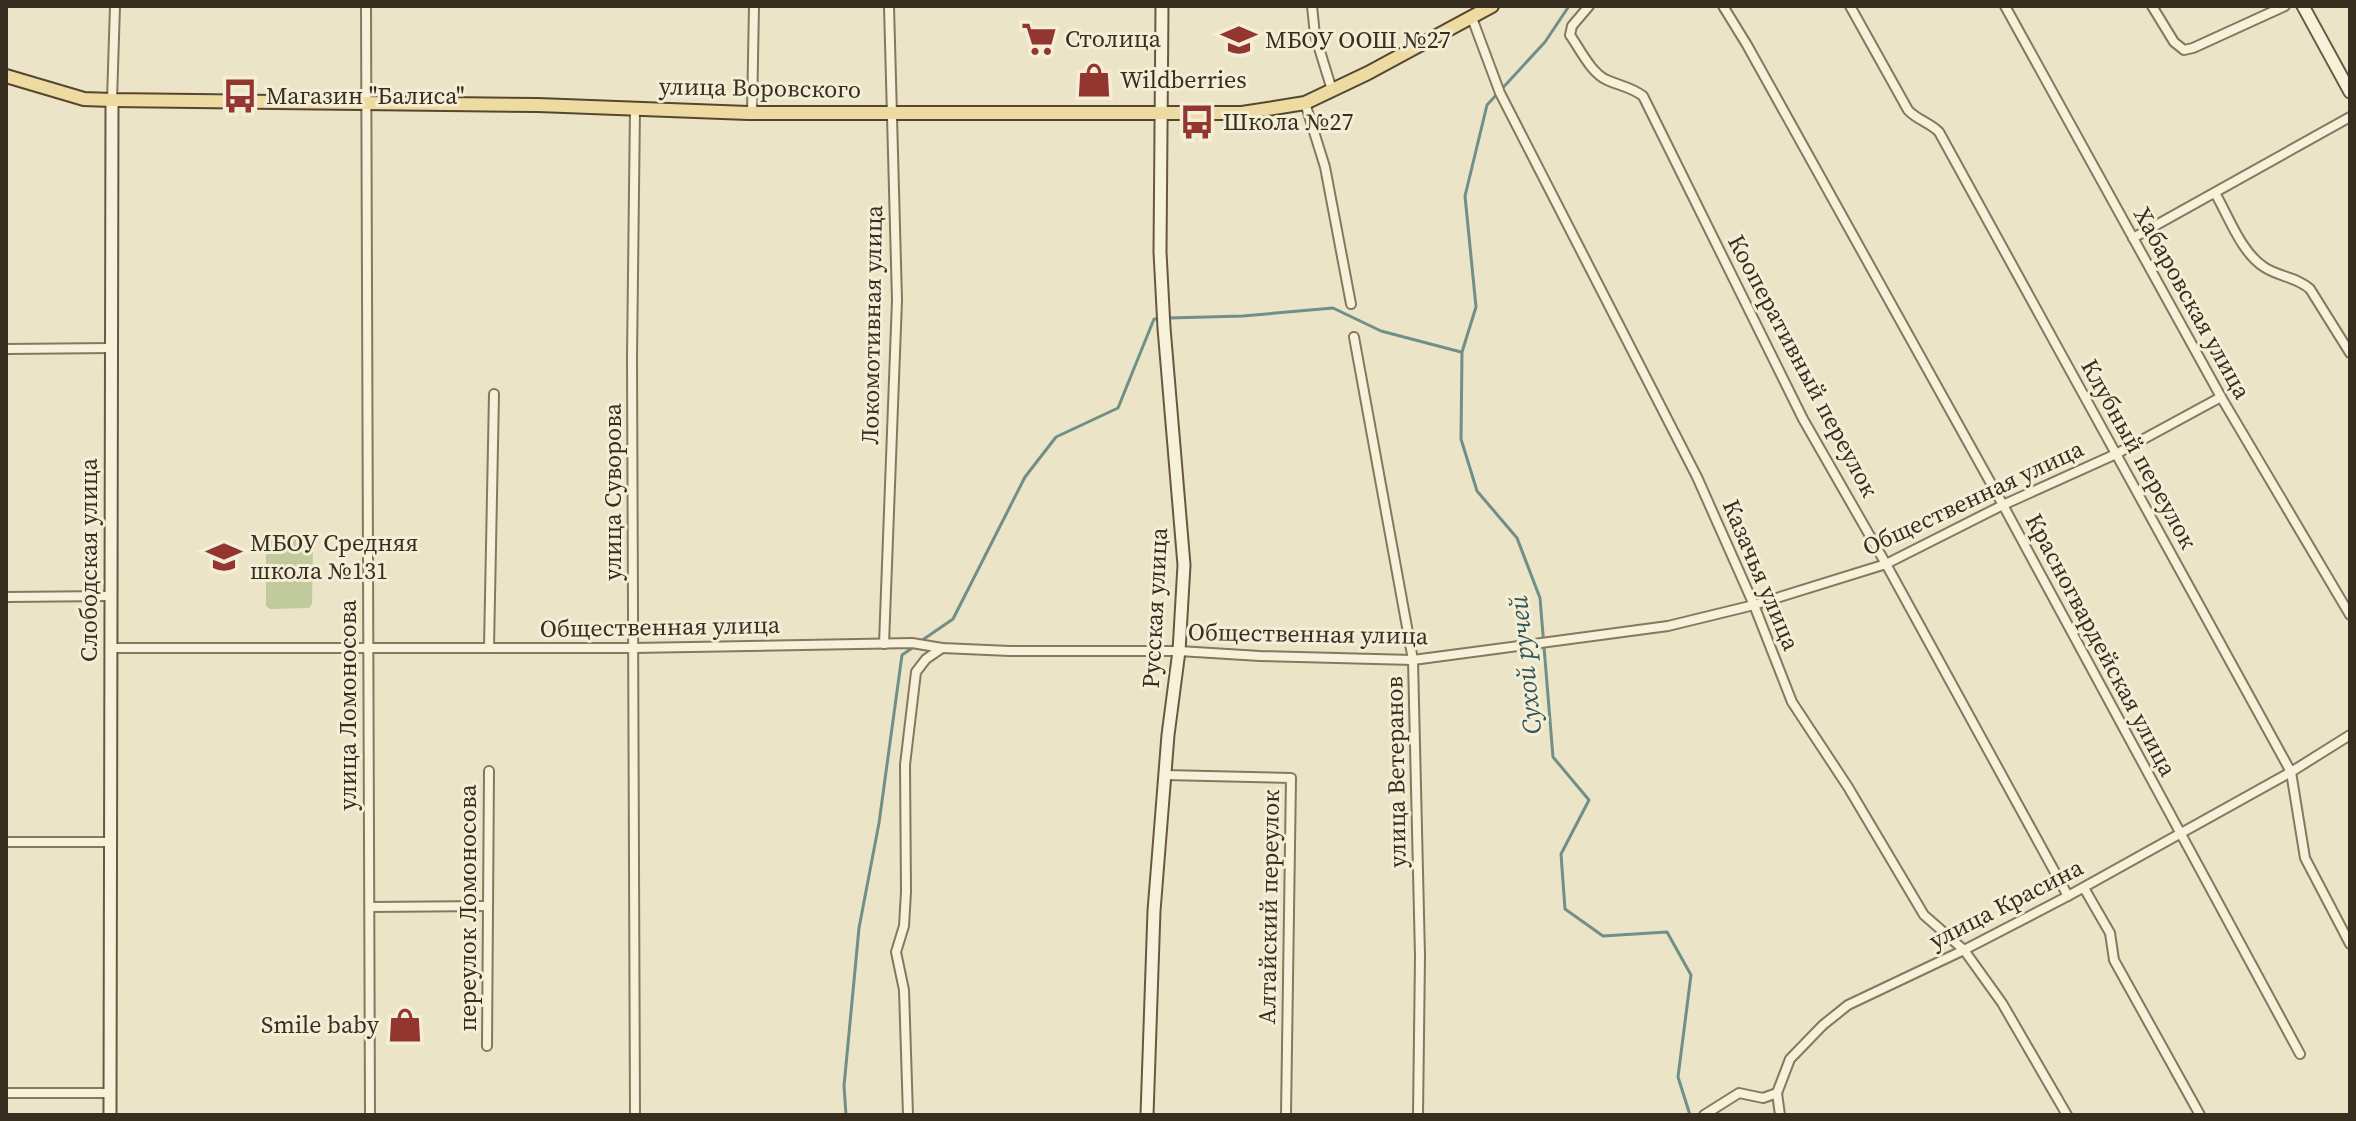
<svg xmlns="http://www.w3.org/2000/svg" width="2356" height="1121" font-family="'Source Serif 4',serif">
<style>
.green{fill:#c1ca9b}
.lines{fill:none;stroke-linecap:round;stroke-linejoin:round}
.stream{stroke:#6f8f89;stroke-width:3}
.street-casing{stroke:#87775d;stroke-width:12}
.secondary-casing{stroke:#695840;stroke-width:15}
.primary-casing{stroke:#564531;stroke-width:16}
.street{stroke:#f7f1da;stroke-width:8}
.secondary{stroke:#f7f1da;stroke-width:11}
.primary{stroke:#eddba1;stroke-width:12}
.labels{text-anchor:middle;stroke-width:6;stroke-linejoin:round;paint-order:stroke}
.poi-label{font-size:24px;fill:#382e20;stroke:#f4eed6;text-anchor:start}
.street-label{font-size:24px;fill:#382e20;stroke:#f4eed6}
.water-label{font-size:26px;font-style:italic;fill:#305757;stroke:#f4eed6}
</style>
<rect width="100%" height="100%" fill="#ece4c7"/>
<!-- green -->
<polygon class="green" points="273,538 307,539 313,545 312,604 309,608 270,609 266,606 266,545"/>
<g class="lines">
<!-- stream -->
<g class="stream">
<polyline points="1569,6 1545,42 1487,105 1465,196 1476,307 1462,352 1461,439 1477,491 1517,538 1540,598 1553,757 1589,800 1561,854 1565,909 1603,936 1667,932 1691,975 1678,1077 1690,1115"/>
<polyline points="1169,318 1243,316 1333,308 1381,331 1461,352"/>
<polyline points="921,641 953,619 1025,477 1056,437 1118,408 1154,319 1161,319"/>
<polyline points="846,1115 844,1086 859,928 879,823 902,655 915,646"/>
</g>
<!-- street casing -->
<g class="street-casing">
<g id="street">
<polyline points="366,6 370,1115"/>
<polyline points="1312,6 1315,35 1332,90"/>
<path d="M1589 6 1572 26 1570 35C1580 49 1591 73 1607 80 1620 86 1631 87 1643 96L1803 419 1886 564 2068 896"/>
<polyline points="1723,6 1747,45 2003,505 2300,1054"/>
<path d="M1850 6 1908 110C1917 120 1929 122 1939 132L2291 772 2305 858 2350 944"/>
<polyline points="2005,6 2221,397 2350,615"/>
<polyline points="2152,6 2174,42 2184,50 2193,48 2285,6"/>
<polyline points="1472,18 1500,93 1697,477 1754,605 1792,702 1848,787 1924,915 1964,950 2002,1003 2067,1115"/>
<polyline points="112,100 115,6"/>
<polyline points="1305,103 1325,167 1351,304"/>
<polyline points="752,113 754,6"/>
<path d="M2215 193C2229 217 2241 252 2264 267 2279 277 2297 277 2310 289L2350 353"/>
<polyline points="2133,238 2350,117"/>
<polyline points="1354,337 1413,660 1420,956 1418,1115"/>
<polyline points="6,349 112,348"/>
<polyline points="6,597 110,596"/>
<polyline points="884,644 897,300 889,6"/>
<polyline points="111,648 633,648 912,643 942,648 1010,651 1179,651 1260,656 1413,660 1668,626 1754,605 1886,564 2003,505 2116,454 2221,397"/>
<polyline points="489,648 494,394"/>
<polyline points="1165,775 1291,778 1286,1115"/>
<polyline points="6,842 112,842"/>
<polyline points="2084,888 2110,933 2114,960 2200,1115"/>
<polyline points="370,907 488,906"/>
<polyline points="487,1046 489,771"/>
<polyline points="6,1093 110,1093"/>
<polyline points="1777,1093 1780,1115"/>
<polyline points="635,1115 632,358 635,108"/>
<polyline points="908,1115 904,990 896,952 904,926 906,892 905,765 916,672 926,659 942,648"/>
<polyline points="1704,1115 1739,1093 1763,1098 1777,1093 1790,1059 1823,1025 1848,1005 1964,950 2068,896 2291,772 2350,735"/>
</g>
</g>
<!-- secondary casing -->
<g class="secondary-casing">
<g id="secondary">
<polyline points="2303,6 2350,92"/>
<polyline points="110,1115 112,100"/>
<polyline points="1147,1115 1154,911 1168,735 1179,651 1184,565 1164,328 1160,252 1162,6"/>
</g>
</g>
<!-- primary casing -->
<g class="primary-casing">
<polyline id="primary" points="6,76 84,99 112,100 538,105 748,113 1242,113 1305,103 1368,73 1492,6"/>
</g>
<!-- street -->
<use href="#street" class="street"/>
<!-- secondary -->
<use href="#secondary" class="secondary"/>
<!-- primary -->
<use href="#primary" class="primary"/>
</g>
<!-- icons -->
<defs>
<g id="supermarket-bare" transform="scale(2.76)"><path d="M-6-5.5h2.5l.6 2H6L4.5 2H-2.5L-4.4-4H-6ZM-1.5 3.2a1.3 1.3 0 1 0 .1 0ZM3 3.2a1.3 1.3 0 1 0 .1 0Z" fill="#943630" stroke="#f4eed6" stroke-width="2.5" paint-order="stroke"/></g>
<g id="school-bare" transform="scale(2.76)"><path d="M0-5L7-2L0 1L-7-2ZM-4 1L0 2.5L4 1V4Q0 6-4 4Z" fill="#943630" stroke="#f4eed6" stroke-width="2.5" paint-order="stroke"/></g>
<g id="shop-bare" transform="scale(2.76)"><path d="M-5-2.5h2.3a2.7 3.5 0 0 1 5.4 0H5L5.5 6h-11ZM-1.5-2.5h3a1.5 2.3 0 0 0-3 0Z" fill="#943630" stroke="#f4eed6" stroke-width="2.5" paint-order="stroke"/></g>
<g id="bus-bare" transform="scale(2.76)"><path d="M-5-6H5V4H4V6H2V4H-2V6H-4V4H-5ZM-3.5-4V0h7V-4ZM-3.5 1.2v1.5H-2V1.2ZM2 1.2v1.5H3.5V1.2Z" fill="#943630" stroke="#f4eed6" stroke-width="2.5" paint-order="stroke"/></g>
</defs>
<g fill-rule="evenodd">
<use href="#supermarket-bare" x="1039" y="39"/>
<use href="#school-bare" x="1239" y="40"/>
<use href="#shop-bare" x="1094" y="80"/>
<use href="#bus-bare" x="240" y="96"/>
<use href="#bus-bare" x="1197" y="122"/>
<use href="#school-bare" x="224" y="557"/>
<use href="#shop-bare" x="405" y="1025"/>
</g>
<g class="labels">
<!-- poi labels -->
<g class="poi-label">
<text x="1065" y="47">Столица</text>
<text x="1265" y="48">МБОУ ООШ №27</text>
<text x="1120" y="88">Wildberries</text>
<text x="266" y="104">Магазин "Балиса"</text>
<text x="1223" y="130">Школа №27</text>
<text x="250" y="551">МБОУ Средняя<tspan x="250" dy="28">школа №131</tspan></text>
<text x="379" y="1033" text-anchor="end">Smile baby</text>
</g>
<!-- street labels -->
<g class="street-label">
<text transform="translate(760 88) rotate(1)" y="8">улица Воровского</text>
<text transform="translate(2192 303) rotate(61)" y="8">Хабаровская улица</text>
<text transform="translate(872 325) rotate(-89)" y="8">Локомотивная улица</text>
<text transform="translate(1803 366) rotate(62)" y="8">Кооперативный переулок</text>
<text transform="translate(2139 454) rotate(61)" y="8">Клубный переулок</text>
<text transform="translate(613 492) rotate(-90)" y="8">улица Суворова</text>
<text transform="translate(1973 498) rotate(-25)" y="8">Общественная улица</text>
<text transform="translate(89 560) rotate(-90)" y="8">Слободская улица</text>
<text transform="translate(1761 575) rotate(67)" y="8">Казачья улица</text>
<text transform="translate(1155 608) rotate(-87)" y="8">Русская улица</text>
<text transform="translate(660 627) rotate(-1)" y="8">Общественная улица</text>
<text transform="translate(1308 634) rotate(1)" y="8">Общественная улица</text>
<text transform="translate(2101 645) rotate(62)" y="8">Красногвардейская улица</text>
<text transform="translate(348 705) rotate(-90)" y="8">улица Ломоносова</text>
<text transform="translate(1396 772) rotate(-91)" y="8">улица Ветеранов</text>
<text transform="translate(2006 904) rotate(-27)" y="8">улица Красина</text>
<text transform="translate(1269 907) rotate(-89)" y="8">Алтайский переулок</text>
<text transform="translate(468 908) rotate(-90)" y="8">переулок Ломоносова</text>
</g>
<!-- water labels -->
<g class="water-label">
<text transform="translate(1525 665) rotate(-96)" y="9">Сухой ручей</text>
</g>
</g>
<!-- border -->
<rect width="2356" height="1121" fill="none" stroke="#382e20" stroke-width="16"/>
</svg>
